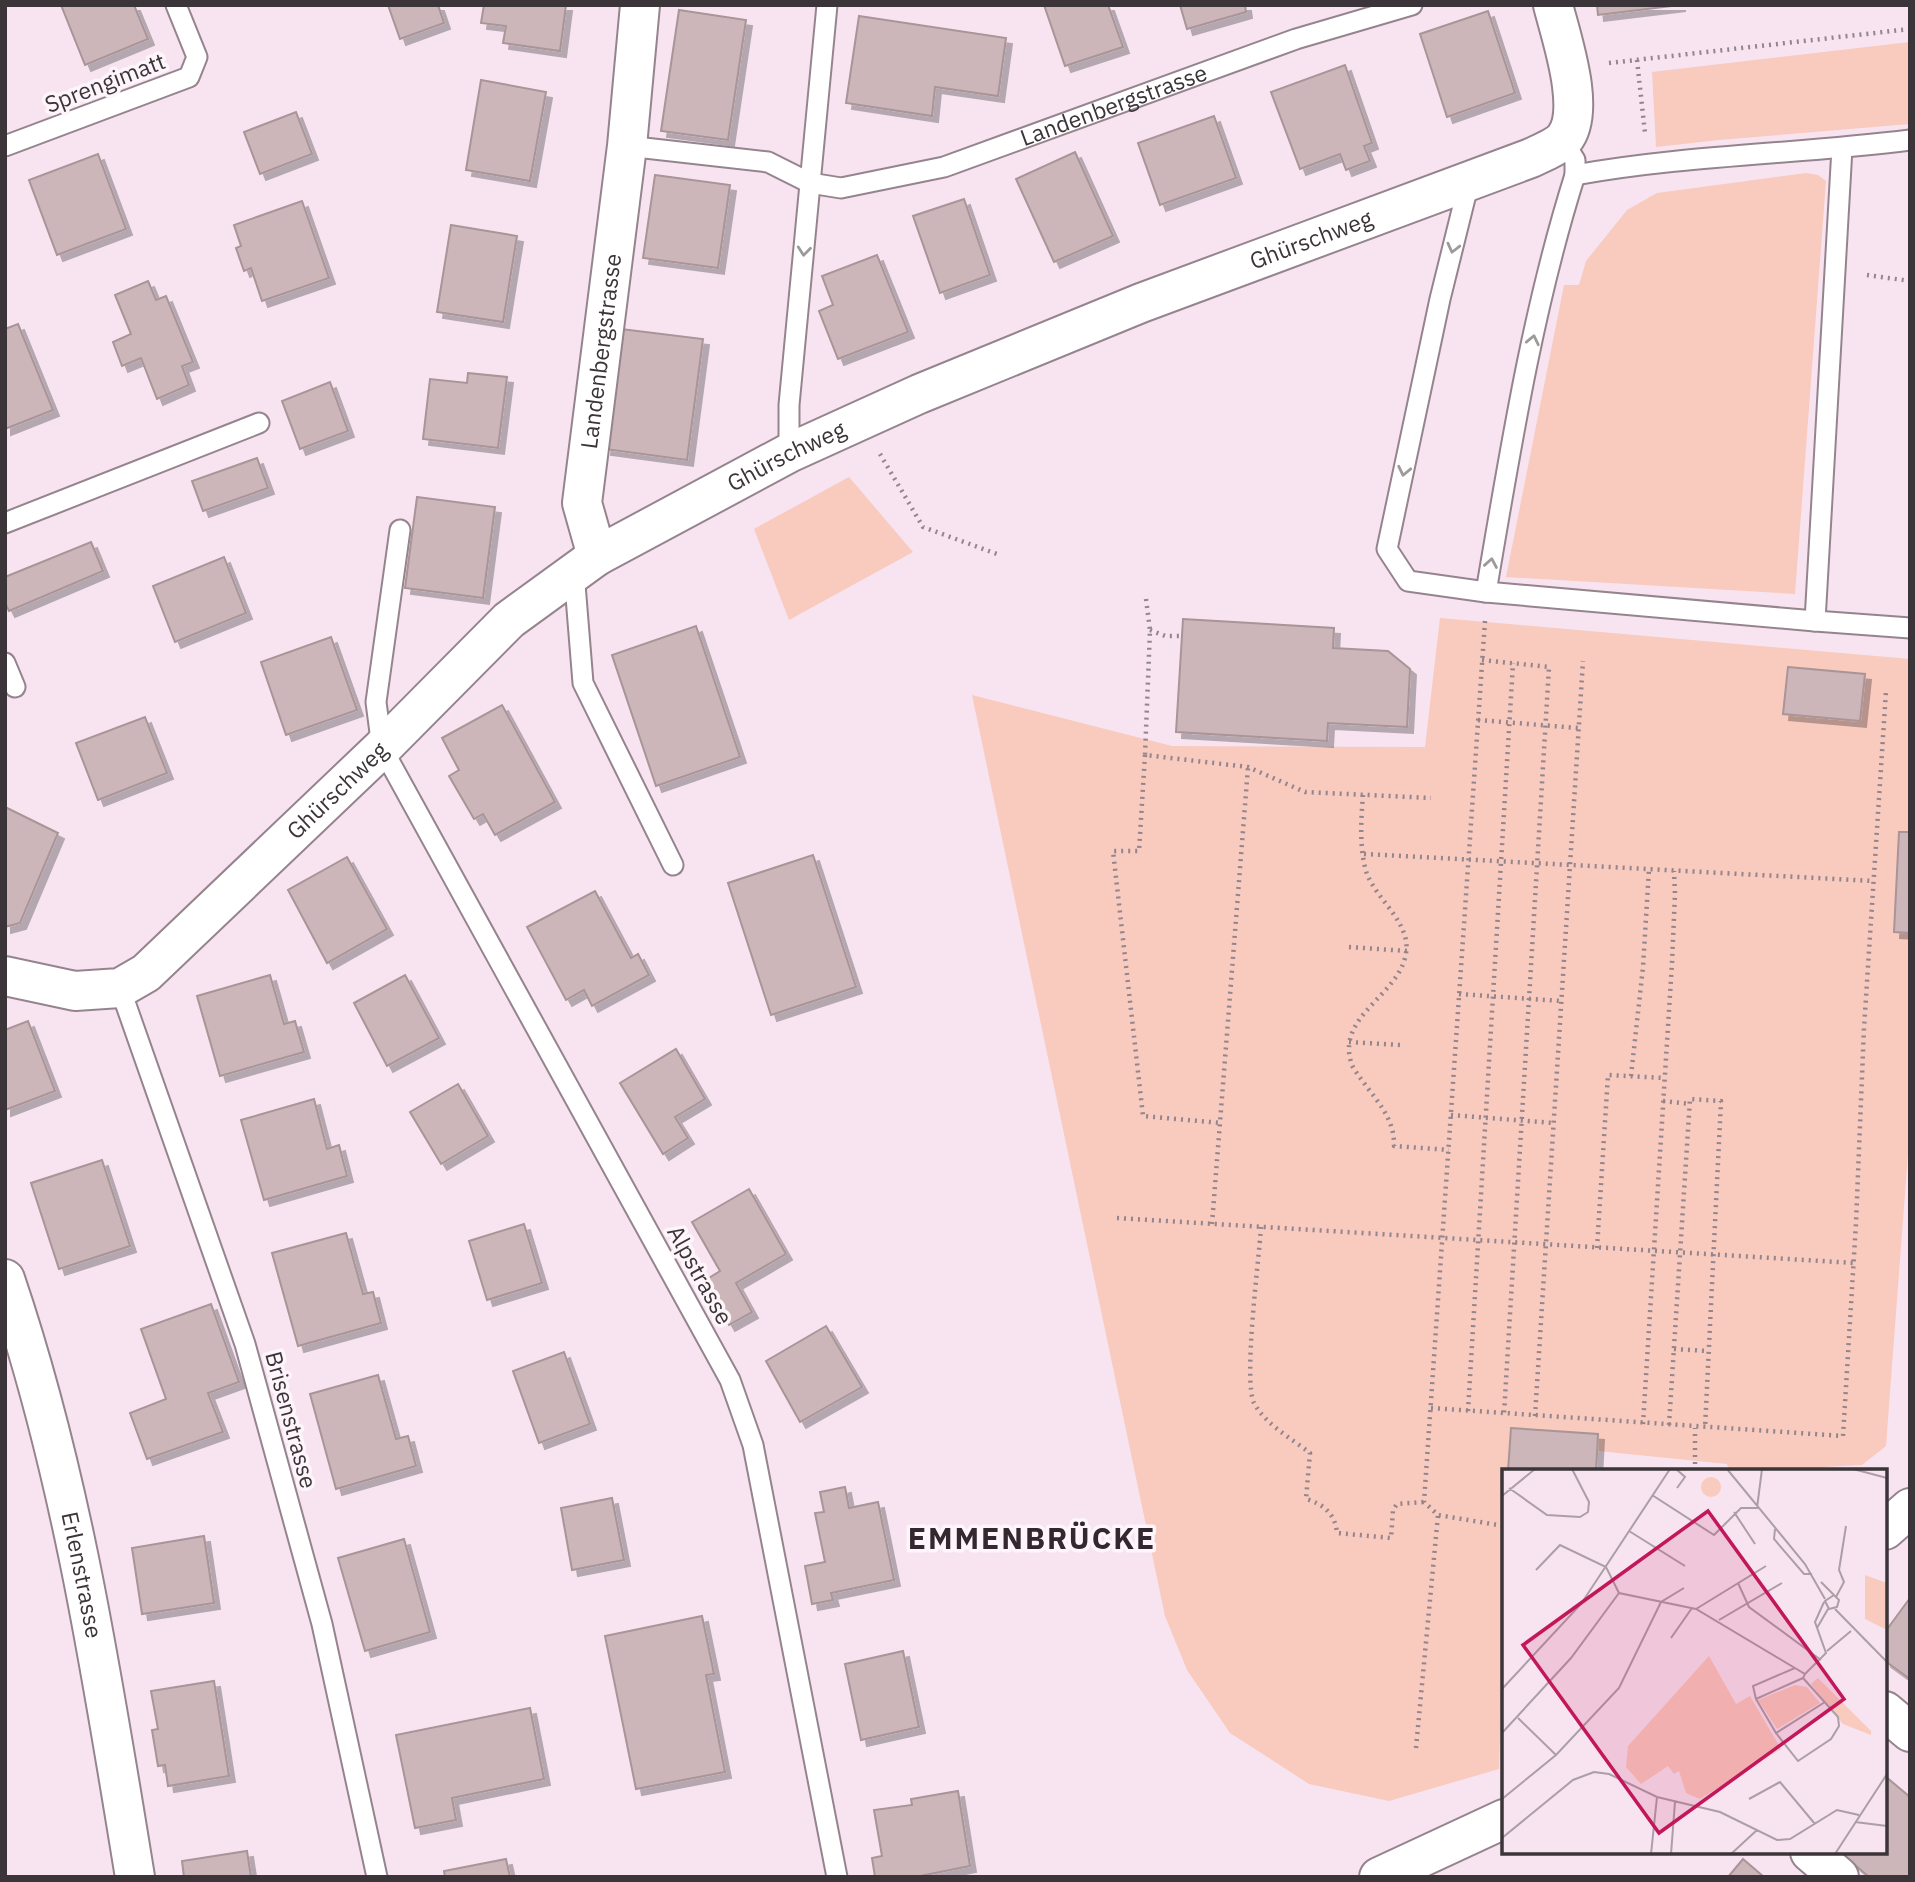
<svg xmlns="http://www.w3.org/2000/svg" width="1915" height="1882" font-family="'IBM Plex Sans',sans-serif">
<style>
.green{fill:#f9cabe}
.building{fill:#ccb6b9;stroke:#a99497;stroke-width:2;filter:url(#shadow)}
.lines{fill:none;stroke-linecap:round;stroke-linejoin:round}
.lane-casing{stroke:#95848e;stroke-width:23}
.street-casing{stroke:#95848e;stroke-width:42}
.secondary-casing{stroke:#95848e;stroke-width:42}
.path{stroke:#92858d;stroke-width:4.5;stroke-dasharray:2 5;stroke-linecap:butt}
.lane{stroke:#fff;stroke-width:19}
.street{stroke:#fff;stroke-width:38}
.secondary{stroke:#fff;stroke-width:38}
.oneway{stroke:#9d9a9c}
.labels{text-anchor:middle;stroke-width:7;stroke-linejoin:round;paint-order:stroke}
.street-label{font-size:23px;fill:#3b3438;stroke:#fdf5fa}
.district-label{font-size:30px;font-weight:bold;letter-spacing:2px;fill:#342730;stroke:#fdf5fa}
.inset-road{fill:none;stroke:#ac9ea6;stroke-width:2}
.view{fill:#c2185b;fill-opacity:0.15;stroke:#c2185b;stroke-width:3.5}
.inset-edge{fill:none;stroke:#3b3438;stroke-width:3.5}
</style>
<defs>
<filter id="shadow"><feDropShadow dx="6" dy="6" stdDeviation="0" flood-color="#0004"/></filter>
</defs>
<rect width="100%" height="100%" fill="#f7e4f0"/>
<!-- green -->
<g class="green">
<polygon points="1910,42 1910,124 1719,140 1656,147 1652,72"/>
<polygon points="1806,173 1818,175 1826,181 1795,594 1506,577 1564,285 1579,285 1586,261 1627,210 1657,193"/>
<polygon points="849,477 913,552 789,620 754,529"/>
<polygon points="1440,618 1910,659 1910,1127 1886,1446 1862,1465 1824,1467 1822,1471 1729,1471 1727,1464 1598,1451 1596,1471 1504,1471 1504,1612 1499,1769 1389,1801 1309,1784 1230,1733 1187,1670 1165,1616 972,695 1172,746 1425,747"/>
</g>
<!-- building -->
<g class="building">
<polygon points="61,5 134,5 148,39 85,65"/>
<polygon points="388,5 438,5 444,23 400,39"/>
<polygon points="484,5 566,5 560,51 503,43 506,26 481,23"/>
<polygon points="1044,5 1108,5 1123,47 1065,66"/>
<polygon points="1180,5 1245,5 1246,12 1187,29"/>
<polygon points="1597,5 1680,5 1598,15"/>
<polygon points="679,10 746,20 728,140 661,131"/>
<polygon points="1488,11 1515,93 1447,117 1420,34"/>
<polygon points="859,16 1006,38 998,96 935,87 932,116 846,103"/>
<polygon points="1345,65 1372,143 1364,146 1370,161 1346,170 1340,154 1300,169 1271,92"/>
<polygon points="481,80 546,92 530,181 466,170"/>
<polygon points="296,112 312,154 260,174 244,132"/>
<polygon points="1214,116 1236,178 1160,205 1138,143"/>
<polygon points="1075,152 1113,236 1054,262 1016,179"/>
<polygon points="98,154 126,229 57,255 29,180"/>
<polygon points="655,175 730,185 718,268 643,258"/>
<polygon points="964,199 990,275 940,293 913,216"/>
<polygon points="302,201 329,278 262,301 251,268 244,271 236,248 241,246 234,225"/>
<polygon points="451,225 517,236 503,322 437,312"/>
<polygon points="877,255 908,332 838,359 819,311 833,305 822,276"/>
<polygon points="148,281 156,300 166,296 193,362 182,366 189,385 157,399 141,358 122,366 113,342 131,334 115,295"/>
<polygon points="18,324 53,410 5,429 5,329"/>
<polygon points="621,329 703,339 687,460 605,449"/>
<polygon points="468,373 507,377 498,448 423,439 430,379 467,383"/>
<polygon points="330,382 348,431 300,449 282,401"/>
<polygon points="257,458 268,488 203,511 192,481"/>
<polygon points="417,497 495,507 483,598 405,588"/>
<polygon points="91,542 103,571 9,611 5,603 5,577"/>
<polygon points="224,557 246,613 175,642 153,586"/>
<polygon points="1183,619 1334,628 1333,648 1388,651 1410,669 1407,727 1328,723 1327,741 1176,732"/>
<polygon points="696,626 740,757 656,786 612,655"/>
<polygon points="331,637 357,710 286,735 261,662"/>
<polygon points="1788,667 1865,674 1860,721 1783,714"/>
<polygon points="502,705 555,802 495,835 483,814 474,819 449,776 459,770 442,738"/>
<polygon points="145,717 167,773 98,800 76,743"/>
<polygon points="5,807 58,833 20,923 5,927"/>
<polygon points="1899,832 1910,832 1910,933 1894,932"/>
<polygon points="813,855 856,987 771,1015 728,883"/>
<polygon points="347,857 387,929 327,963 288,890"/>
<polygon points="595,891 631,958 638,954 649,975 592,1006 584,990 566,1000 527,927"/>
<polygon points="270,975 284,1024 295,1021 304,1052 220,1076 197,996"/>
<polygon points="405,975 439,1038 387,1066 354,1003"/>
<polygon points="28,1021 55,1091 5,1110 5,1030"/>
<polygon points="676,1049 705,1099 675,1117 688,1138 663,1154 620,1083"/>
<polygon points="458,1084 488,1136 441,1164 410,1112"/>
<polygon points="314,1099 327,1149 339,1145 347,1176 264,1200 241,1120"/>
<polygon points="102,1160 130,1246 59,1269 31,1183"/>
<polygon points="749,1189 786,1254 736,1283 752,1312 729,1325 704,1281 720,1271 692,1222"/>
<polygon points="524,1224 542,1283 487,1300 469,1241"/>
<polygon points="346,1233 363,1294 373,1292 381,1323 298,1346 272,1253"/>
<polygon points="211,1304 239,1382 208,1393 223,1432 147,1459 130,1413 166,1399 141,1329"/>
<polygon points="826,1326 862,1387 800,1422 766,1361"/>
<polygon points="564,1352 590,1424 539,1443 513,1371"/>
<polygon points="378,1375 396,1439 408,1436 416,1466 336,1489 310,1394"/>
<polygon points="1511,1428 1598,1434 1596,1471 1508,1471"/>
<polygon points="845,1487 849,1508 878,1502 894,1580 831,1593 833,1600 812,1604 805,1566 825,1562 815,1513 824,1512 820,1492"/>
<polygon points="612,1498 624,1560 572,1570 561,1508"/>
<polygon points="204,1536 214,1603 142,1614 132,1548"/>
<polygon points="404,1539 430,1632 365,1651 338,1558"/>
<polygon points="1910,1598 1910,1679 1885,1661 1885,1632"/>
<polygon points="702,1616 714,1674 706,1675 725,1772 636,1789 605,1636"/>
<polygon points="903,1651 919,1727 861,1740 845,1664"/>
<polygon points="214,1681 229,1776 168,1786 165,1765 158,1766 152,1730 158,1729 151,1691"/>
<polygon points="530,1708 544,1779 452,1798 456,1820 415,1828 396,1735"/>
<polygon points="1885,1776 1910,1797 1910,1877 1869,1877 1840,1852 1885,1852"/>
<polygon points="958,1791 970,1866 915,1877 875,1877 872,1858 882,1856 874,1810 912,1805 911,1799"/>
<polygon points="247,1851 251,1877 184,1877 182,1861"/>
<polygon points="506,1859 510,1877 445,1877 444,1871"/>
<polygon points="1743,1859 1764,1877 1728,1877"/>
</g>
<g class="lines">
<!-- lane casing -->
<g class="lane-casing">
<g id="lane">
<path d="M1563 141 1575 160V175C1685 155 1799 154 1910 140"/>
<polyline points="5,146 189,77 197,57 176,5"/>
<path id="s1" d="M627 146 768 162 810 183 841 188 944 167 1296 39 1412 5"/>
<path d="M1469 182 1440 299 1387 549 1408 581 1486 592C1510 452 1532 311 1575 175"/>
<polyline points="789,453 789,405 827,5"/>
<polyline points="5,523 259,423"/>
<polyline points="400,530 376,702 382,748 730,1380 753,1445 837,1877"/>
<polyline points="574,572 583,683 673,865"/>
<polyline points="1486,592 1815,621 1842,148"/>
<polyline points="1815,621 1910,628"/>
<polyline points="5,663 15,687"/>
<polyline points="120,988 245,1344 322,1624 377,1877"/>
</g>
</g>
<!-- street casing -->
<g class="street-casing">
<g id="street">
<path id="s2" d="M597 556 582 503 627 146 640 5"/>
<path id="s3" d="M5 976 75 991 120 988 146 973 382 748 509 620 597 556 789 453 919 394 1141 303 1531 158C1541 153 1557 147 1564 139 1587 111 1561 37 1553 5"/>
<polyline points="1885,1530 1910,1508"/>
<polyline points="1885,1711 1910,1732"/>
<polyline points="1810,1852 1839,1877"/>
<polyline points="1379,1877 1504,1819"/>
</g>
</g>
<!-- secondary casing -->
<g class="secondary-casing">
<g id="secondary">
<path id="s4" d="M5 1279C71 1473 102 1676 135 1877"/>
</g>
</g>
<!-- path -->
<g class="path">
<polyline points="1637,60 1645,133"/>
<polyline points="1609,63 1910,29"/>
<polyline points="1867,275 1910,281"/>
<polyline points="880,454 923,527 997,554"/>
<polyline points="1146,599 1150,630 1145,755 1248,767 1305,792 1431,798"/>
<polyline points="1485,621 1424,1502 1438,1515 1504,1526"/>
<polyline points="1150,630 1165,636 1183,636"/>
<polyline points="1482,660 1549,667 1504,1414"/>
<polyline points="1478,720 1578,728"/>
<polyline points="1145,755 1139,851 1113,851 1143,1116 1221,1123"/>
<path d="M1363 795C1361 820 1359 850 1367 874 1377 900 1411 923 1406 953 1400 995 1337 1015 1351 1062 1352 1067 1356 1072 1359 1076 1374 1098 1395 1117 1394 1146L1449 1150"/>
<polyline points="1364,854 1873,881"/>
<polyline points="1349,947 1407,951"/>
<polyline points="1459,994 1561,1001"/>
<polyline points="1349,1042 1400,1045"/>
<polyline points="1631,1076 1643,967 1649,869"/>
<polyline points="1663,1101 1690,1104"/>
<polyline points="1451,1115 1553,1123"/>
<polyline points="1117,1218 1854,1263"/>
<polyline points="1212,1224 1248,767"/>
<path d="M1261 1227C1259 1260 1243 1380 1254 1403 1265 1424 1292 1439 1310 1453L1306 1499C1323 1504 1335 1513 1337 1533L1391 1538 1393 1510 1397 1504 1424 1502"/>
<polyline points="1597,1248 1608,1075 1664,1078"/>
<polyline points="1674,1349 1708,1351"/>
<polyline points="1431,1408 1843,1436 1856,1223 1864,1028 1886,691"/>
<polyline points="1468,1411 1513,663"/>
<polyline points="1535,1416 1583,661"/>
<polyline points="1643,1424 1672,963 1675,894 1674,871"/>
<polyline points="1669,1425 1690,1099 1721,1101 1705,1428"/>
<polyline points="1695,1471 1695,1428"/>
<polyline points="1416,1748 1438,1515"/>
</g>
<!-- lane -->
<use href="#lane" class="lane"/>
<!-- street -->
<use href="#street" class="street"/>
<!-- secondary -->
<use href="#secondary" class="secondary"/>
</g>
<!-- one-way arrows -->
<defs><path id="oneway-chevron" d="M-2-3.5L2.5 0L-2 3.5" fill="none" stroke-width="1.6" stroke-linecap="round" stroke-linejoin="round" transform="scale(1.75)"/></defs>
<g class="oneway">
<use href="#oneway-chevron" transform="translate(1453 248) rotate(104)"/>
<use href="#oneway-chevron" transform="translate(804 251) rotate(96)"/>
<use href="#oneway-chevron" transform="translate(1533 340) rotate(-78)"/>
<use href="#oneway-chevron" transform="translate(1404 471) rotate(102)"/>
<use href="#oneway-chevron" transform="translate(1491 563) rotate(-80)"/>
</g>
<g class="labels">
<!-- street labels -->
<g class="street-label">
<text transform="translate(105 83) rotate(-21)" y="8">Sprengimatt</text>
<text dy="8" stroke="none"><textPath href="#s1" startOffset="506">Landenbergstrasse</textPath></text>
<text dy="8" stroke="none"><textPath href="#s3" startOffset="1544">Ghürschweg</textPath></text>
<text dy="8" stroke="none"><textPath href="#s2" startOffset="208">Landenbergstrasse</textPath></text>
<text dy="8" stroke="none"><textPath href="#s3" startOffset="976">Ghürschweg</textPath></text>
<text dy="8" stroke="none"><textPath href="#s3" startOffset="411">Ghürschweg</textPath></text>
<text transform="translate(700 1275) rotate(61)" y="8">Alpstrasse</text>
<text transform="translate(291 1420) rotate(75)" y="8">Brisenstrasse</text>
<text dy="8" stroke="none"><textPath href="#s4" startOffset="306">Erlenstrasse</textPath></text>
</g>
<!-- district labels -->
<g class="district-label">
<text x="1032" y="1549">EMMENBRÜCKE</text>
</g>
</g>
<!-- overview -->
<g transform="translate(1502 1469)">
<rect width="385" height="385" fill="#f7e4f0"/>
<path d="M199 18a10 10 0 1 1 20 0a10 10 0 1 1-20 0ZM363 106 385 114V161L363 150ZM207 187 234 235 248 227 279 280 198 330 184 324 177 302 172 305 166 297 139 315 124 298 126 277ZM316 209 369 262V266L341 255 309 215ZM293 216 305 218 318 234 275 260 256 231Z" fill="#f9cabe"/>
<path class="inset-road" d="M174 0 183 8 175 19M225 0 303 95 323 130M351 0 385 9M7 19 45 46 78 48 86 43 87 33 70 0M150 26 212 66 239 39H255L260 0M0 27 33 0M232 43 253 75M273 60 272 70 302 105H310M127 62 183 97M34 101 58 76 104 98 117 124 194 140 303 205 324 184 313 153 322 133M319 113 337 131 335 138 327 140 323 132 332 126M236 114 247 138 319 191M334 128 342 113 337 101 344 57M194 140 264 97M333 140 385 193M217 151 280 114M315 159 326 140M169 169 190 139M325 182 349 162M293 199 251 217 254 230 301 209M0 220 79 135 168 0M254 230 274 264 323 233M16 249 54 286M0 264 69 189 117 124M274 264 296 292 329 270 337 257 336 248 301 209 303 205M0 330 54 286 117 219 159 133 182 119M247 330 278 313 313 355M353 353 385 357M0 369 71 311 92 303 107 305 155 328 218 343 275 371 288 370 335 341 357 346M149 385 155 328M169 385 173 333M229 385 255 361M333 385 385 305"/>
<path class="view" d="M206 42 342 230 157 364 21 176Z"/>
<rect width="385" height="385" class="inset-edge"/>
</g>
<!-- border -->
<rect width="1915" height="1882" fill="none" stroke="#3b3438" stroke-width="14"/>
</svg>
